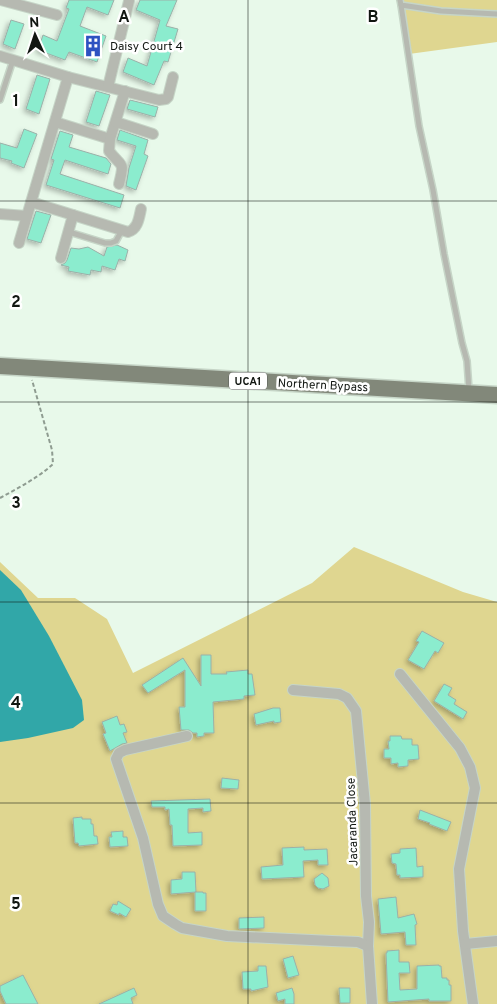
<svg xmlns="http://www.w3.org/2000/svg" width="497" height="1004" font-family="Overpass,sans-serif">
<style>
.green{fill:#dfd690}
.water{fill:#31a7a8}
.building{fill:#8becce;stroke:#9bb0a8;filter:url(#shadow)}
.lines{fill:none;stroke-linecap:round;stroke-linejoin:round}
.lane-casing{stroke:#c6d5c7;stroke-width:8}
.street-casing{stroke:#c6d5c7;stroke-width:12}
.primary-casing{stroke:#c6d5c7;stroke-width:19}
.path{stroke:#8f9c91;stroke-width:2;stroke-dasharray:4 2.5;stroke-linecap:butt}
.lane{stroke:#b6b9b1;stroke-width:5}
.street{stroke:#b6b9b1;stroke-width:10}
.primary{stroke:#82887a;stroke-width:16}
.grid{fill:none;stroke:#111611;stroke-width:1;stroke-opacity:0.55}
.labels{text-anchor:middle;stroke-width:5;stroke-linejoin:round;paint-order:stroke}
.shield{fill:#fff;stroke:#585c58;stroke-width:1}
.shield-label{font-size:11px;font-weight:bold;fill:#111611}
.poi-label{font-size:12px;fill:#111611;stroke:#fff;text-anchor:start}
.street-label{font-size:12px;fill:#111611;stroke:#fff}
.grid-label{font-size:16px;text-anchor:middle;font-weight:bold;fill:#111611;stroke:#fff;stroke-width:5;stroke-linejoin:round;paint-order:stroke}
</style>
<defs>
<filter id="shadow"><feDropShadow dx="-2.5" dy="2.5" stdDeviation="2.5" flood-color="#0004"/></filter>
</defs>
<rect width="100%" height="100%" fill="#e8f9ea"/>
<!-- green -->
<g class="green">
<polygon points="397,0 497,0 497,42 409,54"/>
<polygon points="354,547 463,592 497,602 497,1004 0,1004 0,562 38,598 75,598 107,619 133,673 312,583"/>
</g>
<!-- water -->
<polygon class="water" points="0,570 21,590 49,636 82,700 84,720 73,728 28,738 0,742"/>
<!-- building -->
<g class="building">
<polygon points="69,0 114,0 108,15 87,7 80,26 106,36 97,62 69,52 65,60 38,50 43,35 57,41 69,9 66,8"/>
<polygon points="140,0 177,0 166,26 178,29 168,62 164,61 154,85 123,72 128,58 147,66 160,20 136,10"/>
<polygon points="11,20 24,24 15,49 3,44"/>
<polygon points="37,75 50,79 39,114 26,109"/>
<polygon points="96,91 110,95 99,126 86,122"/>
<polygon points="130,100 158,107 155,117 127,109"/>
<polygon points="24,129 37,134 24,168 11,163 12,161 0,158 0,143 17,148"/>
<polygon points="120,130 148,140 144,154 148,156 136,190 126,186 129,168 136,146 117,140"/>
<polygon points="60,131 73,135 69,147 106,158 111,164 108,174 65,160 60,174 124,195 120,208 46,185 54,160 51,159"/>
<polygon points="36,211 51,215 41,243 27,239"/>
<polygon points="117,245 128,250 125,261 119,259 115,270 102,266 101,272 91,270 90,275 68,271 69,267 61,265 65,263 67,260 71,248 79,249 88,247 104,256 107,247"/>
<polygon points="422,631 444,643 438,653 435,651 424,669 408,660 419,642 416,641"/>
<polygon points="201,655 211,655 211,674 227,674 226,672 248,670 248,674 252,674 255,695 244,696 244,699 213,702 214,733 204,733 204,736 197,737 197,733 193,733 189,730 181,730 179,707 185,707 185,670 148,693 142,685 183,658 201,686"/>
<polygon points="444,684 452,688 448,695 456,700 454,704 467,712 463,719 434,701"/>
<polygon points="273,708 280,708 281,722 274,723 274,721 256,725 254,714"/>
<polygon points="117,716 120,725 124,724 127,732 123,733 127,743 122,744 110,751 103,734 106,733 102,722"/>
<polygon points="390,736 401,736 402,739 412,739 412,745 418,745 419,759 408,760 408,766 398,767 398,763 391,764 391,758 384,758 384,749 389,749 388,741 390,741"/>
<polygon points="222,778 239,780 238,789 221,788"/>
<polygon points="210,799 211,811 203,812 203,808 188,809 188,833 202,832 202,845 173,846 172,825 170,825 169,809 165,810 165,807 152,807 151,801"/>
<polygon points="420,810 451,822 447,831 429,824 430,823 418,819"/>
<polygon points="82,817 82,819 91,819 91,824 93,824 94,836 97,836 98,844 79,846 78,843 75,843 73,818"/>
<polygon points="123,831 123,837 127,837 128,846 110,847 109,837 112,837 111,832"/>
<polygon points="304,847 304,850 327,849 328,865 318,865 318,860 303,861 304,877 262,879 261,867 283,865 282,848"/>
<polygon points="416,848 417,867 423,866 423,877 400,878 400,875 397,875 396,864 392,863 391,854 400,853 400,849"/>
<polygon points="182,872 195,872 196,892 171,894 171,880 182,879"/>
<polygon points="322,873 328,878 329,886 323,889 318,888 315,885 314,879"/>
<polygon points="195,892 203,892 203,893 206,893 206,911 195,911"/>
<polygon points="396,897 398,918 414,914 417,924 415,925 416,945 406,945 405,932 381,934 378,899"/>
<polygon points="118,901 131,909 126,917 119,913 119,915 110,911 113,904 117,905"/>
<polygon points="264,917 264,928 239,929 239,918"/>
<polygon points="399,950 399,962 409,962 410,973 399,973 400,990 417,989 417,966 439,965 439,966 441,966 442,978 447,978 447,980 449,980 449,985 451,985 451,1001 429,1001 429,999 388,1002 386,953 387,953 387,951"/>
<polygon points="293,956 299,975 288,978 283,959"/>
<polygon points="258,966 266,966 268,987 251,991 251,989 243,989 242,972 258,971"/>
<polygon points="23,975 38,1004 6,1004 0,991 0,986"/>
<polygon points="134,988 137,995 131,998 133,1004 99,1004"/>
<polygon points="292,988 294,994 294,1004 285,1004 285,999 278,1001 276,993"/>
<polygon points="339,988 350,988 350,1003 340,1003"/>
</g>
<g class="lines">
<!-- lane casing -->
<g class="lane-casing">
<g id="lane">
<polyline points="400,0 401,5 441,11 497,14"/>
<polyline points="401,5 419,126 433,190 444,254 462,343 467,361 469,390"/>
<polyline points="0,100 13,60"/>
<polyline points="69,232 105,243 111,243 116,241 122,230"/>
</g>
</g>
<!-- street casing -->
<g class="street-casing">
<g id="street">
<polyline points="1,0 57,15"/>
<polyline points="0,56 68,77 159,100 166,99 168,97 173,77"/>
<polyline points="108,87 129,1"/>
<polyline points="55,122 110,139 125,91"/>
<polyline points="116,122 153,134"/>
<path d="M110 139 109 151C122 168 125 160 119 184"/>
<polyline points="31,202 73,215 61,258"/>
<polyline points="0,214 27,216"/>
<path d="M73 215 128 232C138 229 139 218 141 209"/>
<polyline points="19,243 68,77"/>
<polyline points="400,674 460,748 470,767 475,788 459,869 463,931 473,1004"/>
<polyline points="293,690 339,694 347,698 356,711 365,804 366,896 369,922 368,946 372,1004"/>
<polyline points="187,736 125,750 119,753 116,759 143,838 158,904 163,916 175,924 182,928 227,936 332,941 358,942 368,946"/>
<polyline points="465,944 497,941"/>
</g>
</g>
<!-- primary casing -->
<g class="primary-casing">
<polyline id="primary" points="0,366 497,395"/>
</g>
<!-- path -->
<path class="path" d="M0 498C18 488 38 478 53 464L52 450 32 380"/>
<!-- lane -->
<use href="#lane" class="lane"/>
<!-- street -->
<use href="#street" class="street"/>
<!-- primary -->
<use href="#primary" class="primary"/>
</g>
<!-- grid -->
<path class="grid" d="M248 0V1004M0 201H497M0 402H497M0 602H497M0 803H497"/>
<!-- icons -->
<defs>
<g id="building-bare" transform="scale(1.725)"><path d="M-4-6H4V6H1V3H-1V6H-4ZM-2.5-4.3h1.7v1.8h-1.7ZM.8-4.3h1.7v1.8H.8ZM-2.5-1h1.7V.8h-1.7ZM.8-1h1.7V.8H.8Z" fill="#2d52c1" stroke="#fff" stroke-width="2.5" paint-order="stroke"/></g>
</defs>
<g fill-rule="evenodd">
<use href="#building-bare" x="93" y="46"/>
</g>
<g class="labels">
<!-- shield labels -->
<rect class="shield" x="229" y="372.5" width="38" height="17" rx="4"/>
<g class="shield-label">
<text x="248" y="385">UCA1</text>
</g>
<!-- poi labels -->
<g class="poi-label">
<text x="110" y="50">Daisy Court 4</text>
</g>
<!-- street labels -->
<g class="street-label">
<text transform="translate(323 385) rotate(3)" y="4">Northern Bypass</text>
<text transform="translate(352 822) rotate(-92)" y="4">Jacaranda Close</text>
</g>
</g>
<g class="grid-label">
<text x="124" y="22">A</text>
<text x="373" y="22">B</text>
<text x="16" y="106">1</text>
<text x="16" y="307">2</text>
<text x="16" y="508">3</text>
<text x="16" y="708">4</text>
<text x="16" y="909">5</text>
</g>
<!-- north arrow -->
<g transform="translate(35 35) rotate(357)" stroke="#ffffff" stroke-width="4" paint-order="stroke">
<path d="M0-4L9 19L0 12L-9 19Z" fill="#111611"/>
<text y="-8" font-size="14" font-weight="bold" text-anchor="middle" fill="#111611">N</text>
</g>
</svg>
